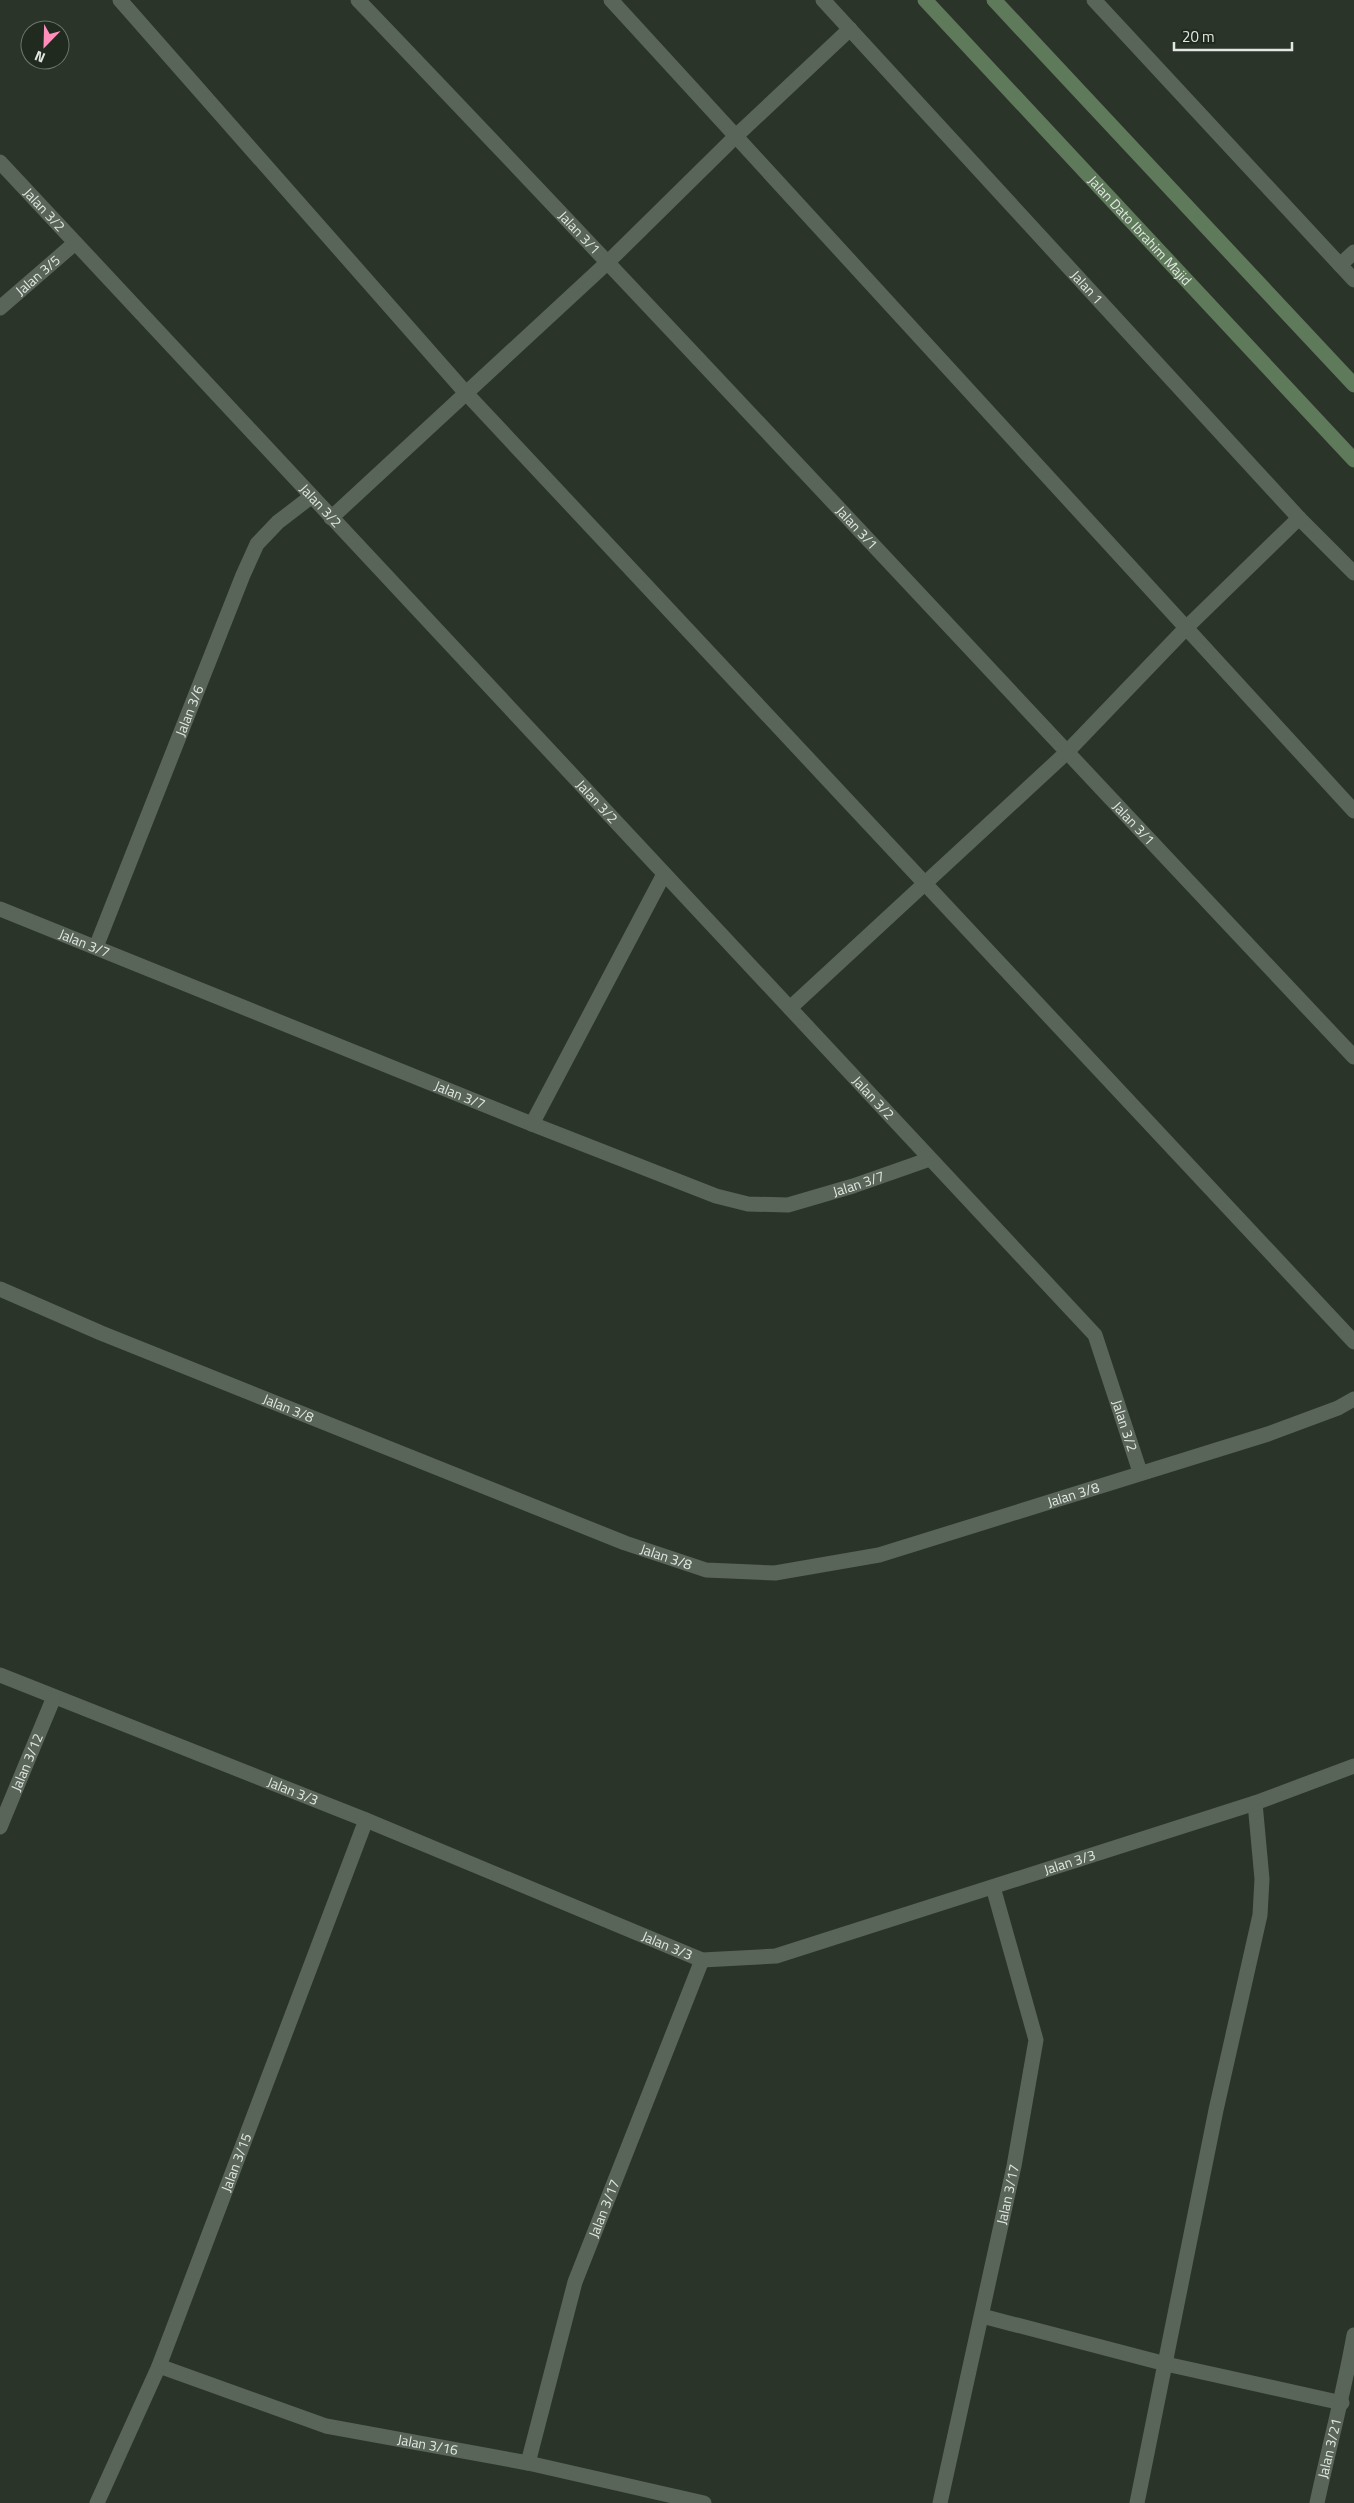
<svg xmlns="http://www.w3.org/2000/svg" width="1354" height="2503" font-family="'Titillium Web',sans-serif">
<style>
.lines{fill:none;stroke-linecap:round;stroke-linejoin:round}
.lane{stroke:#5a6559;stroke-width:15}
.street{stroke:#5a6559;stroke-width:15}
.secondary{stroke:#5f795b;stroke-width:15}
.labels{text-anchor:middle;stroke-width:4;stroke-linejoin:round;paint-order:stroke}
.street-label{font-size:14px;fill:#e2e8e1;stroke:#212a1f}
</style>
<rect width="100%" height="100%" fill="#2b3429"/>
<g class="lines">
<!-- lane -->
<g class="lane">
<polyline points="120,0 465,392 1354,1342"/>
<polyline points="611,0 1354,811"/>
<polyline points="1340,265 1354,252"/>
<polyline points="331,518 609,261 736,136 850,29"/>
<polyline points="790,1008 1066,753 1186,628 1299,518"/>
<polyline points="532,1124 664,874"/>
<polyline points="982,2316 1166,2364 1342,2403"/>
<polyline points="1137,2503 1216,2110 1260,1915 1262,1879 1255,1803"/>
</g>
<!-- street -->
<g class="street">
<path id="s1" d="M358 0C693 349 1021 705 1354 1057"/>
<path id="s2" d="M823 0 1299 518 1354 573"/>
<polyline points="1094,0 1354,280"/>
<path id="s3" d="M0 162 1095 1335 1140 1472"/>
<path id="s4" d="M0 308 75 243"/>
<path id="s5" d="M0 909 532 1124 716 1196 748 1204 788 1205 853 1186 930 1159"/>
<path id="s6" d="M96 947 243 575 257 544 278 522 312 496"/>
<path id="s7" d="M0 1289 101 1333 625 1543 706 1570 775 1573 879 1555 1268 1434 1338 1408 1354 1399"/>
<path id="s8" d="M0 1675 366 1820 702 1960 776 1956 1255 1803 1354 1766"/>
<path id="s9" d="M0 1827 54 1697"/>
<path id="s10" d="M159 2366 326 2426 528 2463 704 2503"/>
<path id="s11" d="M528 2463 575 2282 702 1960"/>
<path id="s12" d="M97 2503 159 2366 366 1820"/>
<path id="s13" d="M940 2503 1014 2166 1036 2040 993 1887"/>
<path id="s14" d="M1317 2503C1329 2447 1344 2392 1354 2335"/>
</g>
<!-- secondary -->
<g class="secondary">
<path id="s15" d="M925 0 1354 460"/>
<polyline points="994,0 1354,385"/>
</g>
</g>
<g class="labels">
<!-- street labels -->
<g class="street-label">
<text dy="5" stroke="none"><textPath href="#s3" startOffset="65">Jalan 3/2</textPath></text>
<text dy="5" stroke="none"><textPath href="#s15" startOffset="315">Jalan Dato Ibrahim Majid</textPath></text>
<text dy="5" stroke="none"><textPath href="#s1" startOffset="321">Jalan 3/1</textPath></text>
<text dy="5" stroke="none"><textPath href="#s4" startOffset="50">Jalan 3/5</textPath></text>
<text dy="5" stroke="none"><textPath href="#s2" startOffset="390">Jalan 1</textPath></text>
<text dy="5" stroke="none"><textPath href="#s3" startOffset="470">Jalan 3/2</textPath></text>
<text dy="5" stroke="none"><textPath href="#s1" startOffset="726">Jalan 3/1</textPath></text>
<text dy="5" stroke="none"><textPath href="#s6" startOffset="254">Jalan 3/6</textPath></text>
<text dy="5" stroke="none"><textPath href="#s3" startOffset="875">Jalan 3/2</textPath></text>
<text dy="5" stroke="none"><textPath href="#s1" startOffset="1131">Jalan 3/1</textPath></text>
<text dy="5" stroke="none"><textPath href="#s5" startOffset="91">Jalan 3/7</textPath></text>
<text dy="5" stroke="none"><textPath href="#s5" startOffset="496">Jalan 3/7</textPath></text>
<text dy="5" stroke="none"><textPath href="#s3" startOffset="1280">Jalan 3/2</textPath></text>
<text dy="5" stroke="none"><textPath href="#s5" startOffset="918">Jalan 3/7</textPath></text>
<text dy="5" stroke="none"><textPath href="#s7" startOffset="312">Jalan 3/8</textPath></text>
<text dy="5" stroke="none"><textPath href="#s3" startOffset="1700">Jalan 3/2</textPath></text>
<text dy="5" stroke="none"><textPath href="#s7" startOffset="1138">Jalan 3/8</textPath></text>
<text dy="5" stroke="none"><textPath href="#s7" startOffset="718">Jalan 3/8</textPath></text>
<text dy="5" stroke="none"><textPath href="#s9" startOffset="70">Jalan 3/12</textPath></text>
<text dy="5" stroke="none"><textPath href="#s8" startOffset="315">Jalan 3/3</textPath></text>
<text dy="5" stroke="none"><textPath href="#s8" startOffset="1140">Jalan 3/3</textPath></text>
<text dy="5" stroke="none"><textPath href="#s8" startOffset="720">Jalan 3/3</textPath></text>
<text dy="5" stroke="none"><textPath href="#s12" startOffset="368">Jalan 3/15</textPath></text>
<text dy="5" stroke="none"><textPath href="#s13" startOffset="316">Jalan 3/17</textPath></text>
<text dy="5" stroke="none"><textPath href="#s11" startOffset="266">Jalan 3/17</textPath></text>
<text dy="5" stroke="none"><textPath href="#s10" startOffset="281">Jalan 3/16</textPath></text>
<text dy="5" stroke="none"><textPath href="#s14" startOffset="56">Jalan 3/21</textPath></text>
</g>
</g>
<!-- north arrow -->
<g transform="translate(45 45) rotate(203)"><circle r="24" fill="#212a1f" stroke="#6e766d"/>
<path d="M0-4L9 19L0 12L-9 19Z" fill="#ff8eba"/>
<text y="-8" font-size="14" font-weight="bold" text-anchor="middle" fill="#e2e8e1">N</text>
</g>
<!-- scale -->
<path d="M1174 42v8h118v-8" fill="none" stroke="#e2e8e1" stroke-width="2.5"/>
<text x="1182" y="42" font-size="15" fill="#e2e8e1" stroke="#212a1f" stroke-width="4" paint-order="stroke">20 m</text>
</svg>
